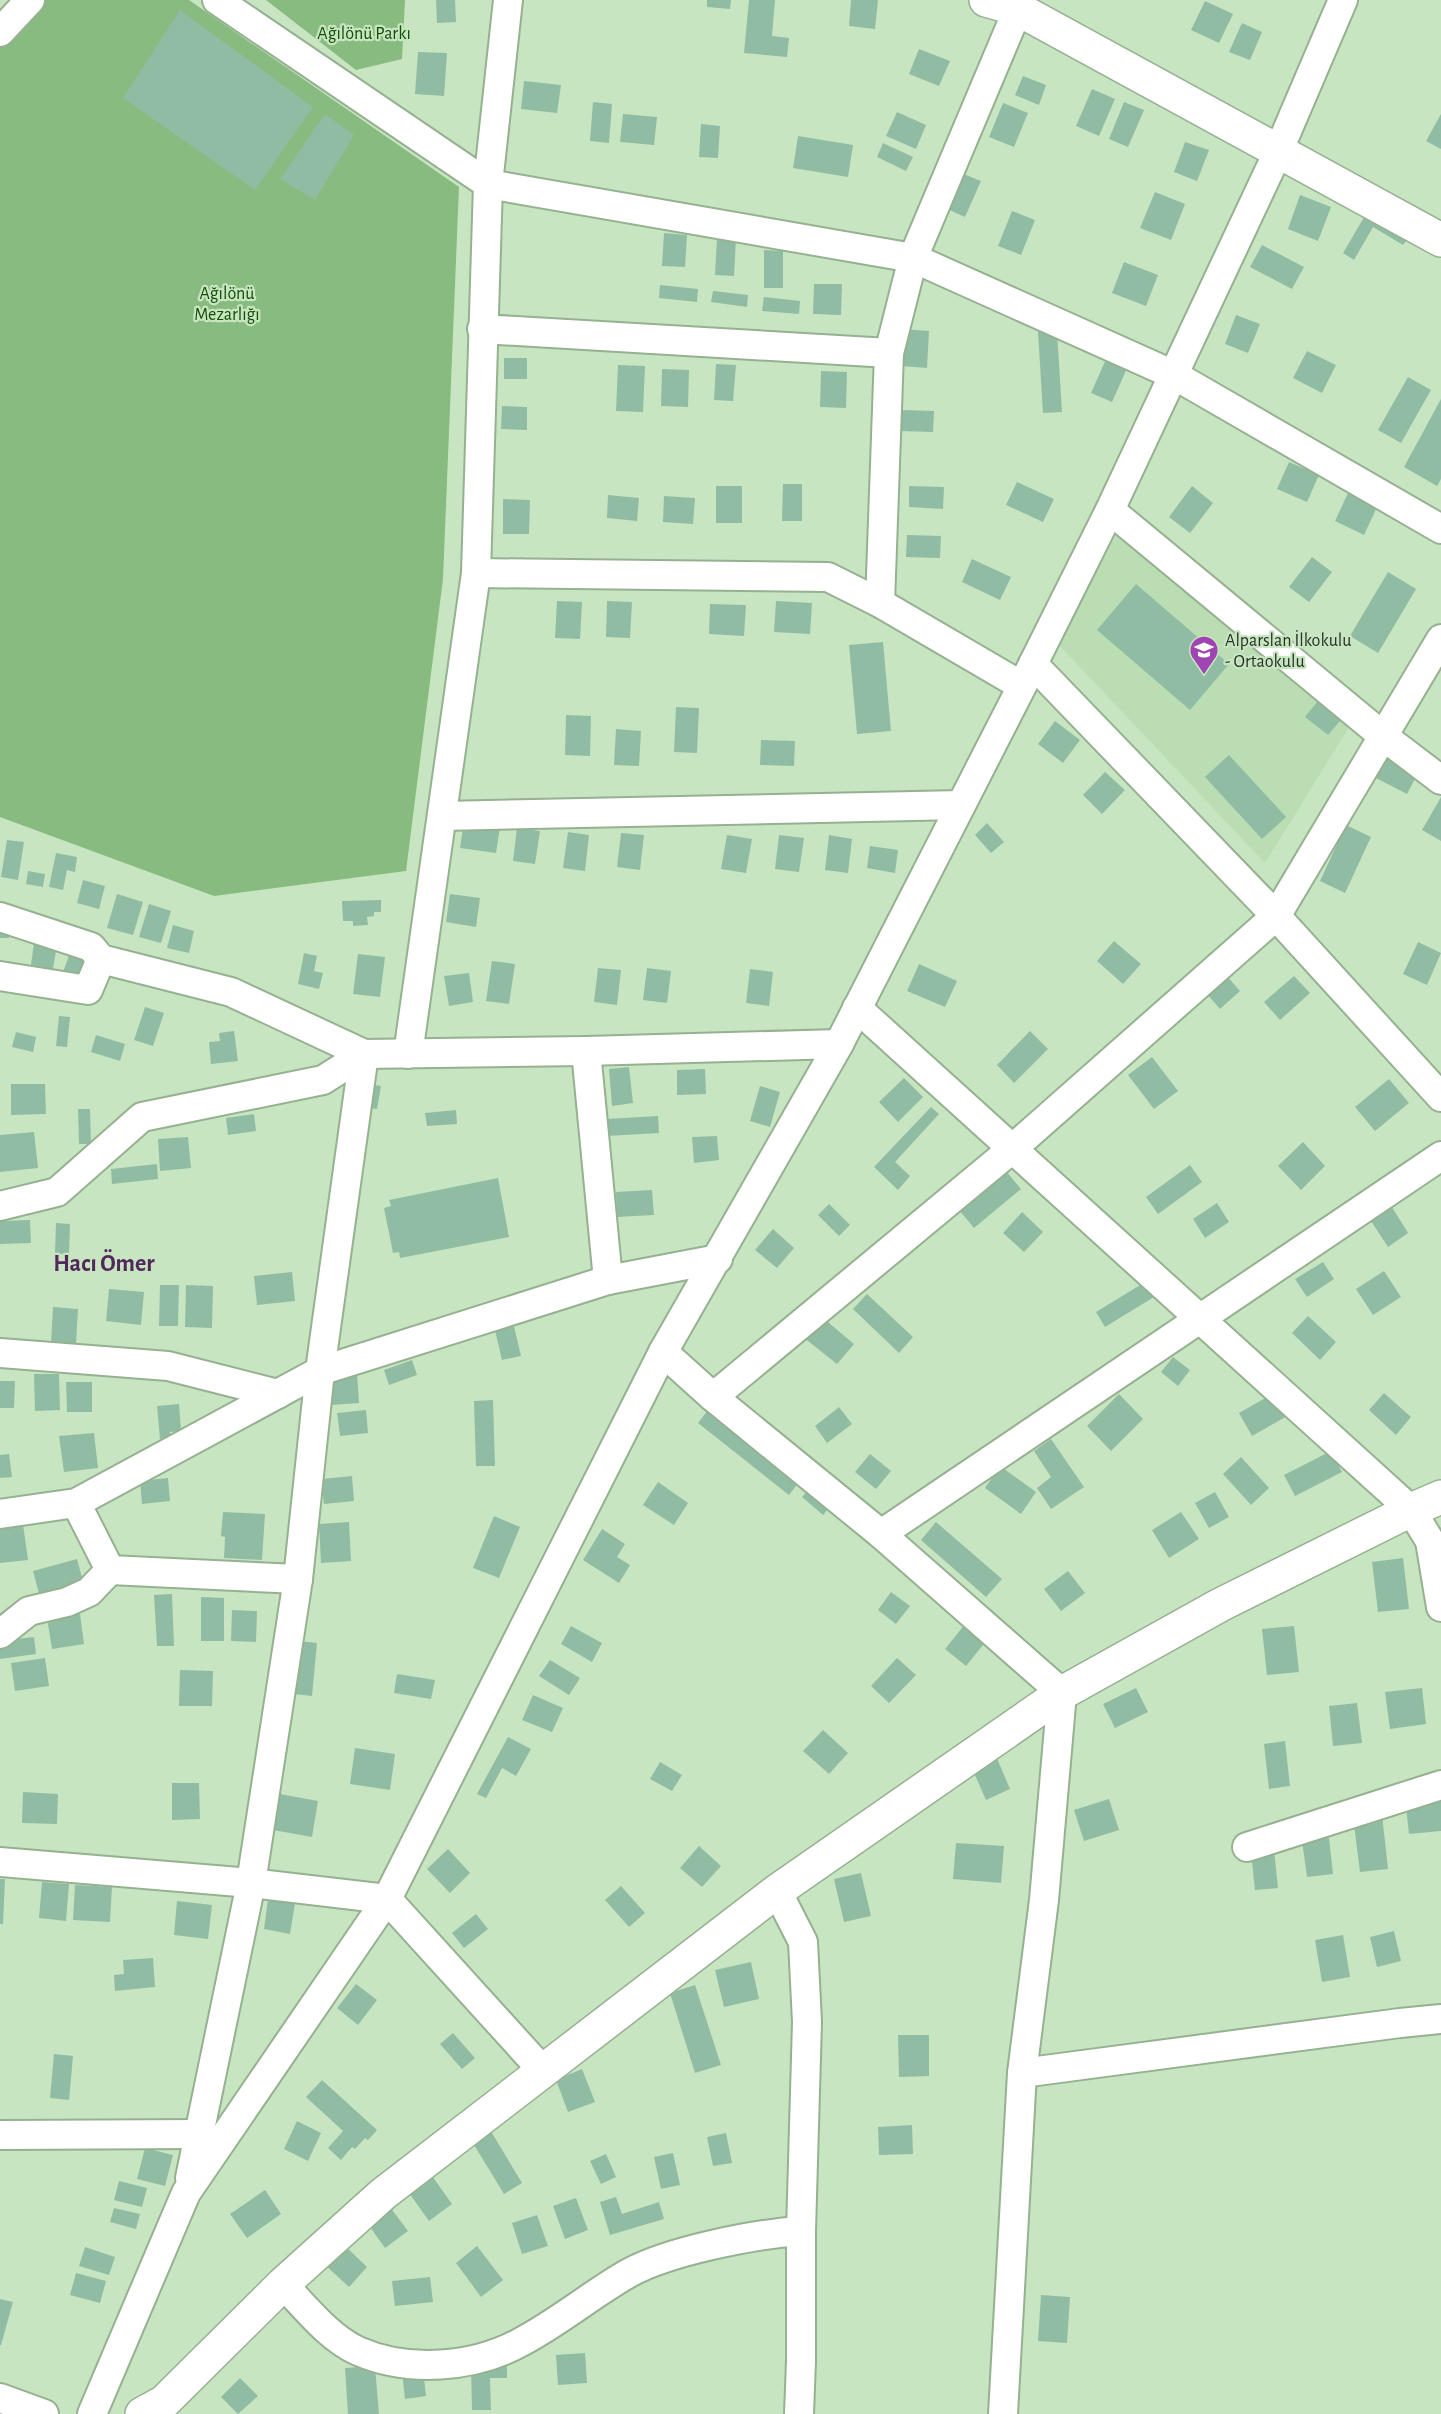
<svg xmlns="http://www.w3.org/2000/svg" width="1441" height="2414" font-family="'Alegreya Sans',sans-serif">
<style>
.built{fill:#baddb4}
.green{fill:#88bb7f}
.building{fill:#91bca4}
.lines{fill:none;stroke-linecap:round;stroke-linejoin:round}
.minor-casing{stroke:#95b190;stroke-width:32}
.tertiary-casing{stroke:#95b190;stroke-width:36}
.minor{stroke:#fff;stroke-width:28}
.tertiary{stroke:#fff;stroke-width:33}
.labels{text-anchor:middle;stroke-width:4.5;stroke-linejoin:round;paint-order:stroke}
.park-label{font-size:18px;fill:#134f07;stroke:#c8e5c2}
.poi-label{font-size:18px;fill:#283326;stroke:#c8e5c2;text-anchor:start}
.district-label{font-size:24px;font-weight:bold;fill:#52275b;stroke:#c8e5c2}
</style>
<rect width="100%" height="100%" fill="#c8e5c2"/>
<!-- built -->
<polygon class="built" points="1123,523 1362,706 1265,863 1058,644"/>
<!-- green -->
<g class="green">
<polygon points="34,0 189,0 459,187 443,579 406,871 214,896 0,817 0,36"/>
<polygon points="266,0 405,0 402,59 356,70"/>
</g>
<!-- building -->
<g class="building">
<polygon points="436,0 455,0 456,22 437,23"/>
<polygon points="707,0 731,0 730,9 707,7"/>
<polygon points="749,0 775,0 772,36 789,38 787,57 744,53"/>
<polygon points="851,0 878,0 875,29 849,26"/>
<polygon points="1205,1 1233,14 1219,43 1191,30"/>
<polygon points="180,10 313,107 255,190 123,98"/>
<polygon points="1242,23 1262,32 1250,60 1229,52"/>
<polygon points="919,49 950,61 939,86 909,74"/>
<polygon points="418,52 447,53 444,96 415,94"/>
<polygon points="1023,76 1046,85 1039,105 1015,95"/>
<polygon points="524,81 561,85 557,113 521,109"/>
<polygon points="1092,89 1115,99 1099,136 1076,126"/>
<polygon points="593,102 612,104 609,143 590,141"/>
<polygon points="1124,102 1144,110 1128,147 1109,139"/>
<polygon points="1003,103 1028,113 1014,147 989,137"/>
<polygon points="897,112 926,125 916,149 886,136"/>
<polygon points="325,114 354,135 315,200 280,179"/>
<polygon points="623,114 657,117 654,145 620,142"/>
<polygon points="1441,114 1441,149 1426,141"/>
<polygon points="701,124 720,126 718,158 699,157"/>
<polygon points="798,136 853,145 848,177 793,168"/>
<polygon points="1185,142 1209,150 1197,181 1174,172"/>
<polygon points="883,143 913,157 906,171 877,157"/>
<polygon points="956,171 981,181 965,217 941,206"/>
<polygon points="1155,192 1185,204 1171,240 1140,228"/>
<polygon points="1300,195 1331,207 1318,241 1288,229"/>
<polygon points="1012,211 1035,220 1021,255 998,246"/>
<polygon points="1366,214 1408,238 1403,245 1373,227 1354,260 1343,253"/>
<polygon points="664,233 687,235 685,267 662,266"/>
<polygon points="717,238 736,239 734,276 715,275"/>
<polygon points="1262,245 1304,267 1292,289 1250,267"/>
<polygon points="764,250 783,251 783,288 764,288"/>
<polygon points="1124,262 1158,275 1146,306 1112,293"/>
<polygon points="814,284 842,284 841,315 813,314"/>
<polygon points="660,285 698,289 697,302 659,298"/>
<polygon points="713,291 748,295 747,307 711,302"/>
<polygon points="764,297 800,301 799,314 762,311"/>
<polygon points="1236,315 1260,324 1248,353 1225,344"/>
<polygon points="903,329 929,331 927,368 901,366"/>
<polygon points="1057,331 1062,412 1043,413 1038,332"/>
<polygon points="1307,351 1336,365 1322,393 1293,378"/>
<polygon points="1107,357 1128,366 1112,402 1091,393"/>
<rect x="504" y="358" width="23" height="21"/>
<polygon points="716,364 736,365 733,401 714,400"/>
<polygon points="618,365 645,366 643,412 616,411"/>
<polygon points="662,369 689,370 688,407 661,406"/>
<polygon points="821,371 847,372 846,408 820,407"/>
<polygon points="1408,377 1431,390 1401,443 1378,430"/>
<polygon points="1441,399 1441,479 1437,486 1404,467"/>
<polygon points="502,406 527,407 527,430 501,429"/>
<polygon points="900,410 934,411 933,432 899,431"/>
<polygon points="1289,462 1319,475 1307,502 1277,489"/>
<polygon points="1017,482 1054,499 1043,522 1006,505"/>
<polygon points="783,484 802,484 802,521 782,521"/>
<rect x="716" y="486" width="26" height="37"/>
<polygon points="909,486 944,487 943,509 909,507"/>
<polygon points="1192,486 1213,503 1190,533 1169,517"/>
<polygon points="1348,493 1377,507 1364,535 1335,521"/>
<polygon points="608,495 639,498 637,521 607,518"/>
<polygon points="664,496 695,498 693,524 663,522"/>
<polygon points="503,499 530,500 529,534 503,534"/>
<polygon points="907,535 941,536 940,558 906,557"/>
<polygon points="1312,557 1332,572 1309,602 1289,587"/>
<polygon points="972,559 1011,577 1000,600 962,582"/>
<polygon points="1388,572 1416,589 1378,653 1350,636"/>
<polygon points="1136,584 1229,664 1190,710 1097,630"/>
<polygon points="557,601 582,602 580,639 555,638"/>
<polygon points="607,601 632,602 630,638 606,637"/>
<polygon points="776,601 812,603 810,634 774,632"/>
<polygon points="710,604 746,605 744,636 709,634"/>
<polygon points="883,642 891,731 857,734 849,645"/>
<polygon points="1322,696 1345,715 1328,735 1305,717"/>
<polygon points="676,707 699,708 697,753 674,752"/>
<polygon points="566,715 591,716 590,756 565,755"/>
<polygon points="1055,721 1080,740 1063,763 1038,744"/>
<polygon points="616,729 641,731 639,766 614,765"/>
<polygon points="761,740 795,741 794,766 760,765"/>
<polygon points="1388,752 1420,769 1407,794 1374,777"/>
<polygon points="1229,755 1286,817 1262,839 1205,777"/>
<polygon points="1105,772 1125,790 1102,814 1083,795"/>
<polygon points="1441,797 1441,841 1422,830"/>
<polygon points="464,821 500,827 496,853 460,848"/>
<polygon points="987,823 1004,842 991,853 975,835"/>
<polygon points="1346,825 1371,837 1345,893 1320,881"/>
<polygon points="517,828 540,831 535,864 513,861"/>
<polygon points="568,832 589,835 585,871 563,868"/>
<polygon points="621,833 644,835 640,870 617,867"/>
<polygon points="727,835 752,839 746,873 721,869"/>
<polygon points="779,835 804,838 799,872 775,869"/>
<polygon points="829,835 852,839 848,873 825,870"/>
<polygon points="7,840 24,842 18,880 1,877"/>
<polygon points="870,846 898,850 895,873 867,868"/>
<polygon points="56,853 77,857 75,872 67,870 63,890 49,887"/>
<polygon points="28,871 45,874 43,887 26,884"/>
<polygon points="83,880 105,886 99,909 77,903"/>
<polygon points="117,894 143,902 133,935 107,928"/>
<polygon points="450,894 480,898 476,927 446,922"/>
<polygon points="381,900 381,912 374,912 374,916 367,917 368,925 353,926 353,921 343,921 342,901"/>
<polygon points="149,904 171,911 161,943 139,937"/>
<polygon points="0,921 10,922 9,938 0,938"/>
<polygon points="173,925 194,931 189,953 167,948"/>
<polygon points="35,935 58,939 53,969 31,965"/>
<polygon points="1114,941 1141,964 1123,984 1097,961"/>
<polygon points="1418,942 1441,953 1427,985 1403,974"/>
<polygon points="71,950 91,957 84,979 63,972"/>
<polygon points="304,953 317,956 314,971 323,973 319,989 298,984"/>
<polygon points="358,954 385,957 380,997 353,994"/>
<polygon points="492,961 515,964 509,1004 486,1001"/>
<polygon points="919,964 957,981 945,1007 907,991"/>
<polygon points="1219,967 1240,991 1220,1009 1199,985"/>
<polygon points="598,968 621,970 617,1005 594,1002"/>
<polygon points="647,968 671,971 667,1003 643,1000"/>
<polygon points="750,969 773,972 769,1006 746,1003"/>
<polygon points="469,973 473,1002 449,1006 444,976"/>
<polygon points="1294,976 1310,993 1280,1020 1264,1002"/>
<polygon points="145,1007 164,1013 153,1046 134,1040"/>
<polygon points="59,1016 70,1017 67,1047 56,1046"/>
<polygon points="234,1031 238,1061 211,1064 209,1042 220,1041 219,1033"/>
<polygon points="1030,1031 1048,1049 1014,1083 997,1065"/>
<polygon points="16,1032 36,1037 33,1052 12,1047"/>
<polygon points="96,1035 125,1044 120,1061 91,1052"/>
<polygon points="1152,1057 1178,1091 1154,1109 1128,1075"/>
<polygon points="629,1067 633,1103 612,1106 609,1069"/>
<polygon points="705,1069 706,1094 677,1095 677,1070"/>
<polygon points="904,1078 923,1097 898,1122 879,1102"/>
<polygon points="1389,1079 1409,1103 1375,1131 1355,1107"/>
<polygon points="11,1084 45,1084 46,1114 11,1115"/>
<polygon points="367,1084 381,1086 377,1109 364,1107"/>
<polygon points="760,1086 780,1092 770,1127 750,1121"/>
<polygon points="931,1107 939,1114 895,1162 910,1176 898,1190 874,1167"/>
<polygon points="78,1109 90,1109 91,1144 79,1144"/>
<polygon points="456,1110 457,1124 427,1126 425,1113"/>
<polygon points="254,1114 256,1131 228,1135 226,1118"/>
<polygon points="658,1116 659,1133 607,1136 606,1119"/>
<polygon points="34,1132 38,1168 0,1172 0,1135"/>
<polygon points="717,1136 719,1160 694,1163 692,1137"/>
<polygon points="188,1137 191,1168 160,1171 158,1139"/>
<polygon points="1303,1142 1325,1166 1301,1190 1278,1166"/>
<polygon points="157,1164 158,1179 112,1184 111,1169"/>
<polygon points="1190,1165 1202,1182 1158,1214 1146,1197"/>
<polygon points="1006,1171 1021,1189 974,1228 959,1210"/>
<polygon points="498,1178 509,1237 400,1258 399,1252 393,1253 384,1208 391,1206 389,1200"/>
<polygon points="652,1190 654,1215 617,1217 616,1192"/>
<polygon points="1217,1203 1229,1222 1205,1238 1193,1219"/>
<polygon points="829,1204 850,1225 839,1236 818,1215"/>
<polygon points="1392,1207 1408,1233 1388,1247 1371,1221"/>
<polygon points="1022,1212 1043,1232 1024,1252 1003,1233"/>
<polygon points="30,1220 31,1243 0,1244 0,1221"/>
<polygon points="56,1223 70,1224 69,1254 55,1254"/>
<polygon points="773,1229 794,1248 777,1268 755,1250"/>
<polygon points="1323,1262 1334,1279 1307,1297 1295,1279"/>
<polygon points="1384,1271 1401,1297 1373,1315 1356,1289"/>
<polygon points="292,1272 295,1301 257,1305 254,1276"/>
<polygon points="1150,1279 1159,1294 1105,1327 1096,1312"/>
<polygon points="160,1285 179,1285 178,1326 159,1326"/>
<polygon points="186,1285 213,1286 212,1328 185,1327"/>
<polygon points="109,1289 144,1292 141,1325 106,1321"/>
<polygon points="867,1294 913,1337 899,1353 853,1309"/>
<polygon points="53,1307 78,1309 76,1344 51,1343"/>
<polygon points="816,1312 854,1344 837,1364 798,1333"/>
<polygon points="1308,1316 1336,1342 1320,1360 1292,1333"/>
<polygon points="513,1322 521,1356 502,1360 494,1326"/>
<polygon points="1173,1357 1190,1370 1178,1386 1161,1372"/>
<polygon points="412,1360 417,1375 389,1385 384,1370"/>
<polygon points="357,1372 359,1403 331,1405 328,1374"/>
<polygon points="34,1374 59,1374 60,1410 35,1411"/>
<polygon points="0,1381 15,1381 14,1408 0,1408"/>
<polygon points="66,1382 92,1382 92,1412 67,1412"/>
<polygon points="1276,1392 1289,1415 1252,1436 1239,1413"/>
<polygon points="1384,1393 1411,1417 1396,1435 1369,1410"/>
<polygon points="1119,1394 1143,1419 1111,1451 1087,1426"/>
<polygon points="493,1400 495,1466 476,1466 474,1401"/>
<polygon points="179,1404 181,1431 170,1432 170,1438 160,1439 157,1406"/>
<polygon points="712,1405 803,1477 789,1495 698,1423"/>
<polygon points="839,1407 852,1424 827,1443 815,1426"/>
<polygon points="366,1410 368,1433 340,1436 337,1413"/>
<polygon points="94,1433 98,1468 64,1472 59,1436"/>
<polygon points="1051,1439 1084,1487 1051,1509 1037,1488 1051,1477 1034,1451"/>
<polygon points="1331,1451 1342,1472 1295,1496 1284,1475"/>
<polygon points="9,1454 12,1477 0,1478 0,1455"/>
<polygon points="870,1454 891,1471 876,1489 855,1472"/>
<polygon points="1241,1457 1269,1488 1251,1505 1223,1474"/>
<polygon points="1000,1466 1036,1492 1021,1514 985,1488"/>
<polygon points="352,1476 354,1501 324,1504 321,1479"/>
<polygon points="168,1478 170,1501 142,1504 140,1481"/>
<polygon points="658,1482 688,1503 674,1525 643,1505"/>
<polygon points="812,1486 833,1503 823,1515 802,1497"/>
<polygon points="1215,1492 1229,1517 1209,1528 1195,1503"/>
<polygon points="223,1512 265,1514 262,1560 224,1558 225,1537 221,1536"/>
<polygon points="1181,1512 1199,1539 1169,1558 1152,1530"/>
<polygon points="494,1516 520,1527 499,1578 473,1568"/>
<polygon points="349,1522 351,1561 321,1563 319,1524"/>
<polygon points="936,1522 1002,1579 986,1597 921,1540"/>
<polygon points="23,1524 28,1560 0,1563 0,1526"/>
<polygon points="602,1529 625,1544 617,1557 630,1565 619,1583 583,1560"/>
<polygon points="1403,1558 1409,1609 1378,1612 1372,1562"/>
<polygon points="77,1559 84,1585 40,1597 33,1571"/>
<polygon points="1068,1571 1085,1593 1061,1611 1044,1589"/>
<polygon points="891,1592 910,1606 896,1624 878,1610"/>
<polygon points="172,1594 174,1646 157,1646 154,1595"/>
<polygon points="201,1597 224,1598 224,1641 201,1641"/>
<polygon points="232,1610 257,1611 256,1642 231,1641"/>
<polygon points="80,1614 84,1644 52,1649 47,1618"/>
<polygon points="970,1618 991,1635 966,1666 945,1649"/>
<polygon points="571,1626 602,1643 592,1662 561,1644"/>
<polygon points="1294,1626 1299,1672 1267,1675 1262,1629"/>
<polygon points="34,1637 36,1654 0,1659 0,1641"/>
<polygon points="299,1641 317,1643 312,1696 294,1694"/>
<polygon points="45,1658 49,1686 15,1691 11,1663"/>
<polygon points="897,1658 916,1675 889,1703 871,1686"/>
<polygon points="550,1660 580,1678 569,1695 539,1676"/>
<polygon points="180,1670 213,1671 212,1706 179,1706"/>
<polygon points="397,1674 435,1680 431,1699 394,1693"/>
<polygon points="1136,1688 1148,1712 1115,1728 1103,1704"/>
<polygon points="1422,1688 1426,1724 1390,1729 1385,1692"/>
<polygon points="533,1695 563,1708 552,1732 522,1720"/>
<polygon points="1357,1703 1362,1743 1333,1746 1329,1706"/>
<polygon points="823,1730 848,1753 829,1774 803,1751"/>
<polygon points="508,1737 531,1749 516,1776 502,1768 486,1798 477,1794"/>
<polygon points="1285,1741 1290,1786 1269,1789 1264,1744"/>
<polygon points="355,1748 395,1754 390,1790 350,1784"/>
<polygon points="996,1756 1010,1789 986,1800 971,1766"/>
<polygon points="660,1762 682,1775 672,1791 650,1779"/>
<polygon points="172,1783 199,1783 200,1819 172,1820"/>
<polygon points="23,1792 58,1794 57,1824 22,1823"/>
<polygon points="280,1794 318,1801 312,1837 273,1830"/>
<polygon points="1441,1794 1441,1831 1409,1834 1405,1798"/>
<polygon points="1109,1799 1119,1830 1084,1841 1074,1810"/>
<polygon points="1382,1814 1388,1869 1360,1872 1353,1817"/>
<polygon points="1329,1838 1333,1874 1307,1877 1302,1841"/>
<polygon points="956,1843 1004,1846 1001,1883 953,1879"/>
<polygon points="699,1846 721,1866 702,1887 680,1868"/>
<polygon points="448,1849 470,1873 450,1893 427,1869"/>
<polygon points="1274,1850 1278,1888 1255,1890 1251,1852"/>
<polygon points="861,1873 871,1916 844,1922 834,1879"/>
<polygon points="0,1879 5,1879 3,1924 0,1924"/>
<polygon points="42,1882 69,1884 66,1921 39,1918"/>
<polygon points="75,1885 112,1887 110,1922 73,1920"/>
<polygon points="621,1886 645,1913 629,1927 605,1900"/>
<polygon points="269,1892 296,1897 290,1934 264,1929"/>
<polygon points="177,1901 212,1905 208,1939 174,1935"/>
<polygon points="476,1914 488,1929 464,1948 452,1933"/>
<polygon points="1394,1931 1401,1961 1377,1967 1370,1937"/>
<polygon points="1343,1935 1350,1977 1322,1982 1315,1940"/>
<polygon points="153,1958 155,1987 115,1991 114,1975 124,1974 123,1960"/>
<polygon points="751,1962 759,1999 724,2007 715,1970"/>
<polygon points="356,1984 377,2000 358,2025 337,2008"/>
<polygon points="695,1985 721,2065 695,2073 670,1993"/>
<polygon points="453,2033 475,2058 462,2069 440,2044"/>
<polygon points="898,2035 929,2035 929,2076 899,2077"/>
<polygon points="54,2054 73,2056 69,2100 50,2098"/>
<polygon points="582,2069 595,2102 568,2112 556,2080"/>
<polygon points="322,2080 377,2130 368,2140 365,2138 355,2149 352,2147 341,2160 328,2148 343,2131 306,2097"/>
<polygon points="297,2121 321,2133 308,2161 284,2149"/>
<polygon points="912,2125 913,2154 879,2155 878,2127"/>
<polygon points="489,2128 522,2183 504,2194 471,2140"/>
<polygon points="726,2133 732,2163 713,2166 707,2137"/>
<polygon points="145,2148 173,2155 165,2186 137,2179"/>
<polygon points="673,2153 680,2185 661,2189 654,2157"/>
<polygon points="606,2154 616,2177 601,2184 590,2161"/>
<polygon points="432,2176 452,2204 429,2221 409,2193"/>
<polygon points="119,2181 147,2188 142,2207 114,2200"/>
<polygon points="265,2190 281,2214 247,2238 230,2214"/>
<polygon points="616,2197 622,2214 659,2202 664,2219 610,2235 600,2202"/>
<polygon points="576,2198 588,2230 565,2239 553,2206"/>
<polygon points="387,2203 408,2231 385,2248 365,2220"/>
<polygon points="114,2208 140,2214 136,2229 110,2222"/>
<polygon points="537,2215 548,2246 522,2254 512,2223"/>
<polygon points="342,2243 367,2267 349,2287 323,2263"/>
<polygon points="477,2246 503,2280 481,2297 456,2263"/>
<polygon points="85,2247 115,2257 109,2275 79,2266"/>
<polygon points="76,2273 106,2281 100,2303 70,2295"/>
<polygon points="430,2277 433,2302 395,2306 392,2281"/>
<polygon points="1041,2295 1070,2297 1067,2343 1038,2341"/>
<polygon points="0,2299 13,2302 1,2345 0,2345"/>
<polygon points="585,2353 587,2383 558,2385 556,2355"/>
<polygon points="375,2366 379,2414 348,2414 345,2368"/>
<polygon points="507,2366 507,2378 490,2378 491,2410 472,2410 471,2367"/>
<polygon points="423,2369 426,2396 405,2399 402,2372"/>
<polygon points="240,2378 258,2396 238,2414 221,2397"/>
</g>
<g class="lines">
<!-- minor casing -->
<g class="minor-casing">
<g id="minor">
<polyline points="217,0 488,184 913,258 1174,375 1441,529"/>
<polyline points="0,32 30,0"/>
<polyline points="482,329 889,353"/>
<polyline points="1110,510 1383,736 1441,780"/>
<polyline points="476,573 828,577 880,603 1022,686"/>
<polyline points="880,603 889,353 913,258 1018,9"/>
<polyline points="1033,664 1276,916 1441,1097"/>
<polyline points="442,816 961,805"/>
<polyline points="0,917 91,947 101,959 231,992 364,1054 586,1051 839,1044"/>
<polyline points="0,976 88,990 101,959"/>
<polyline points="857,1008 1411,1510 1430,1541 1441,1607"/>
<polyline points="586,1051 608,1280"/>
<polyline points="408,1054 476,573 488,184 508,0"/>
<polyline points="0,1206 57,1192 142,1117 323,1080 364,1054"/>
<polyline points="663,1352 713,1397 881,1534 1062,1693 1044,1900 1022,2073 1003,2414"/>
<polyline points="0,1353 168,1366 278,1394"/>
<polyline points="713,1397 1012,1149 1276,916 1441,639"/>
<polyline points="76,1503 110,1570 298,1579"/>
<polyline points="0,1514 76,1503 320,1371 608,1280 718,1259"/>
<polyline points="881,1534 1441,1156"/>
<polyline points="0,1634 29,1611 67,1602 89,1592 110,1570"/>
<polyline points="1247,1847 1441,1785"/>
<polyline points="0,1862 251,1883 387,1899 544,2072"/>
<polyline points="777,1891 803,1942 807,2022 801,2231 801,2361 799,2414"/>
<polyline points="1022,2073 1400,2023 1441,2019"/>
<polyline points="0,2135 200,2134"/>
<polyline points="190,2178 251,1883 298,1579 320,1371 364,1054"/>
<path d="M283 2284C305 2307 329 2338 358 2351 408 2373 474 2368 521 2342 559 2322 592 2294 629 2273 669 2251 754 2234 801 2231"/>
<polyline points="0,2398 44,2414"/>
<polyline points="92,2414 186,2193 387,1899 663,1352 839,1044 1022,686 1110,510 1278,152 1343,0"/>
</g>
</g>
<!-- tertiary casing -->
<g class="tertiary-casing">
<g id="tertiary">
<polyline points="986,0 1018,9 1441,240"/>
<polyline points="142,2414 164,2402 283,2284 383,2194 777,1891 1062,1693 1220,1605 1411,1510 1441,1497"/>
</g>
</g>
<!-- minor -->
<use href="#minor" class="minor"/>
<!-- tertiary -->
<use href="#tertiary" class="tertiary"/>
</g>
<!-- icons -->
<defs>
<g id="school-pin" transform="scale(1.5)"><path d="M0 17L-7.5 6A9.5 9.5 0 1 1 7.5 6Z" fill="#9f45b1" stroke="#c8e5c2"/><path d="M0-5L7-2L0 1L-7-2ZM-4 1L0 2.5L4 1V4Q0 6-4 4Z" fill="#fff"/></g>
</defs>
<g fill-rule="evenodd">
<use href="#school-pin" x="1204" y="650"/>
</g>
<g class="labels">
<!-- park labels -->
<g class="park-label">
<text x="364" y="39">Ağılönü Parkı</text>
<text x="227" y="299">Ağılönü<tspan x="227" dy="21">Mezarlığı</tspan></text>
</g>
<!-- poi labels -->
<g class="poi-label">
<text x="1225" y="646">Alparslan İlkokulu<tspan x="1225" dy="21">- Ortaokulu</tspan></text>
</g>
<!-- district labels -->
<g class="district-label">
<text x="104" y="1271">Hacı Ömer</text>
</g>
</g>
</svg>
